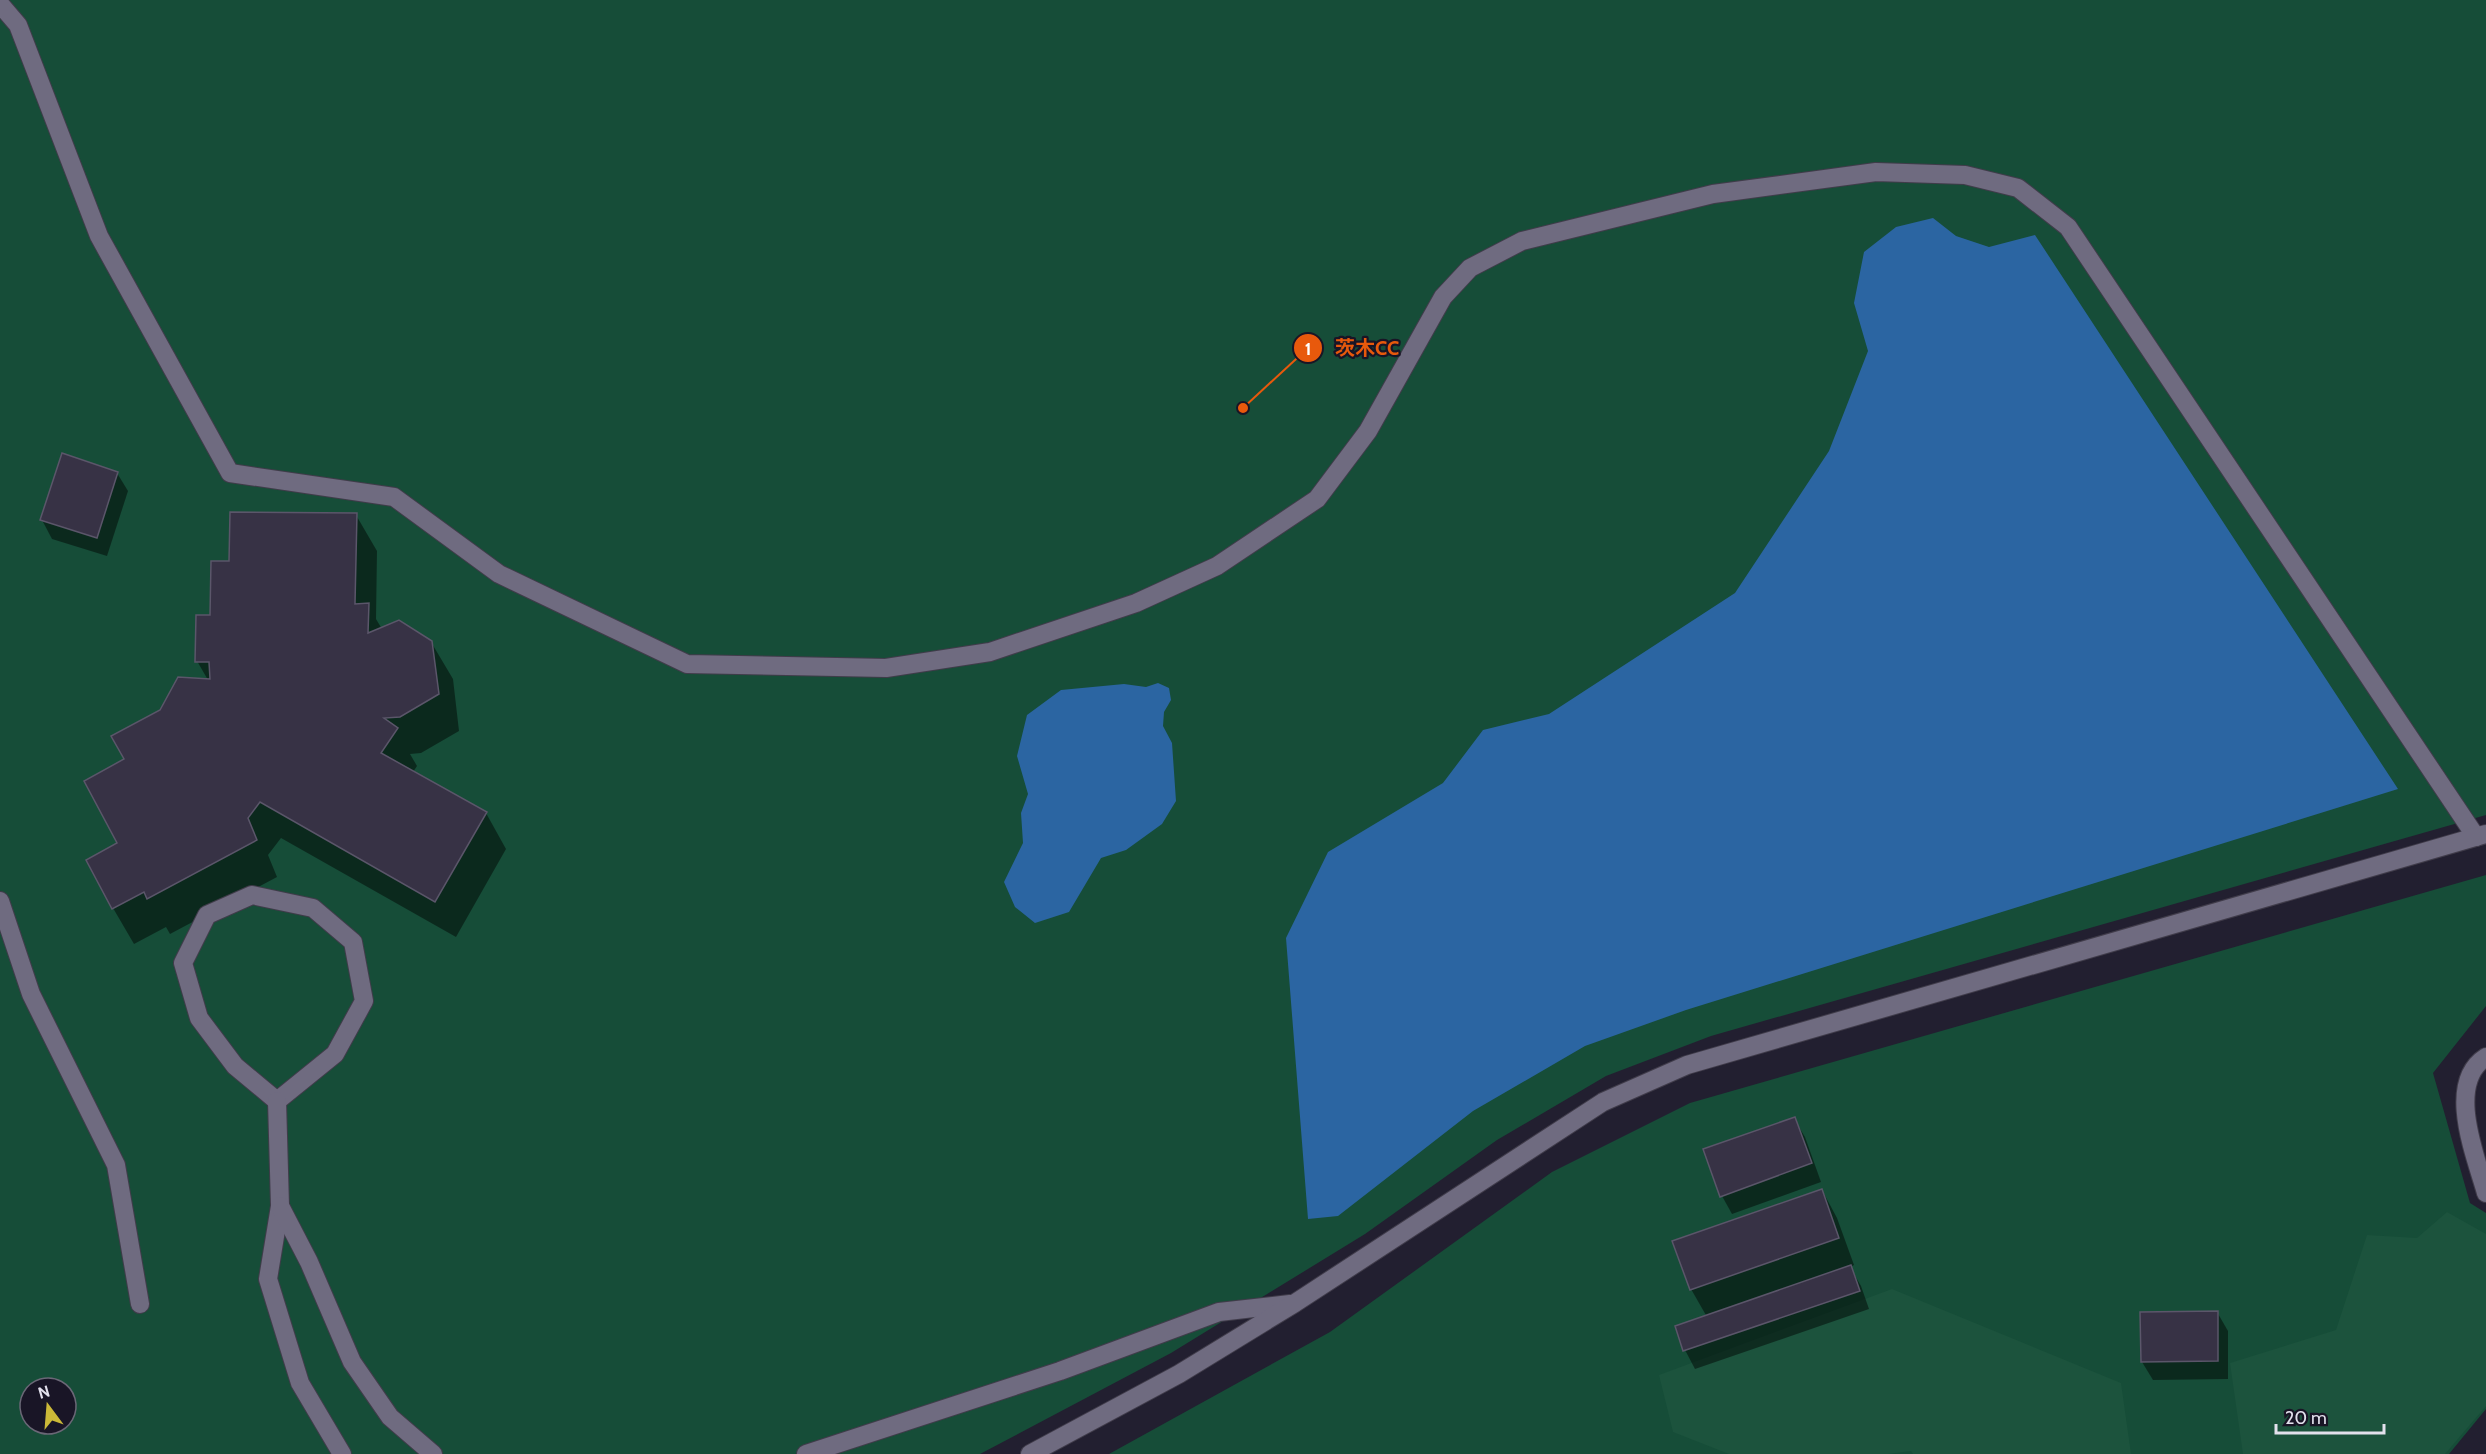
<svg xmlns="http://www.w3.org/2000/svg" width="2486" height="1454" font-family="Cabin,'Noto Sans JP',sans-serif">
<style>
.green{fill:#164d38;fill-rule:evenodd}
.forest{fill:#1c533d}
.water{fill:#2b65a2}
.shadow{fill:#0007}
.building{fill:#373245;stroke:#5b566a;stroke-width:1.5}
.lines{fill:none;stroke-linecap:round;stroke-linejoin:round}
.minor-casing{stroke:#403c4a;stroke-width:20}
.minor{stroke:#6f6b80;stroke-width:18}
.leader{fill:none;stroke:#e8590c;stroke-width:2}
.callout-dot{fill:#e8590c;stroke:#191526;stroke-width:2}
.mark-label{font-size:18px;text-anchor:middle;font-weight:bold;fill:#fff}
.callout-label{font-size:20px;text-anchor:middle;font-weight:bold;fill:#e8590c;stroke:#191526;stroke-width:4.5;stroke-linejoin:round;paint-order:stroke}
</style>
<rect width="100%" height="100%" fill="#221f30"/>
<!-- green -->
<g class="green">
<path d="M0 0H2486V815L1711 1036 1606 1076 1497 1140 1365 1234 1171 1353 980 1454H0ZM30 1388H66V1424H30Z"/>
<polygon points="2486,875 2486,1006 2433,1073 2470,1203 2486,1213 2486,1409 2449,1454 1109,1454 1330,1332 1552,1172 1690,1103"/>
</g>
<!-- forest -->
<g class="forest">
<polygon points="2447,1212 2486,1234 2486,1406 2445,1454 2243,1454 2230,1363 2336,1330 2367,1235 2417,1238"/>
<polygon points="1892,1289 2121,1383 2131,1454 1913,1454 1911,1451 1888,1454 1729,1454 1673,1432 1659,1375"/>
</g>
<!-- water -->
<g class="water">
<polygon points="1933,218 1956,236 1989,247 2035,235 2398,789 1686,1010 1585,1046 1473,1111 1338,1216 1308,1219 1286,938 1328,852 1443,783 1483,730 1549,714 1735,593 1829,451 1868,351 1854,303 1864,252 1896,227"/>
<polygon points="1158,683 1169,688 1171,700 1164,712 1163,726 1172,743 1176,801 1162,824 1126,850 1101,858 1069,912 1035,923 1015,907 1004,882 1023,843 1021,813 1028,794 1017,756 1027,715 1061,690 1124,684 1146,687"/>
</g>
<!-- shadow -->
<g class="shadow">
<polygon points="117,473 128,491 107,556 52,539 42,520"/>
<polygon points="356,515 377,551 376,619 382,629 431,642 453,679 459,731 421,753 410,754 417,766 413,772 486,813 506,849 456,937 281,838 268,855 277,877 170,934 166,927 134,944 113,908 126,760 161,711 208,680 197,661 231,563"/>
<polygon points="1794,1119 1805,1137 1821,1182 1732,1214 1722,1196"/>
<polygon points="1822,1190 1837,1218 1854,1265 1850,1267 1861,1286 1869,1309 1695,1369 1685,1350 1677,1327 1707,1317 1691,1289"/>
<polygon points="2217,1312 2228,1331 2228,1379 2153,1380 2142,1362"/>
</g>
<!-- building -->
<g class="building">
<polygon points="62,453 118,472 97,538 40,520"/>
<polygon points="230,512 357,513 355,604 369,603 368,633 399,620 432,641 439,694 400,717 384,718 398,728 381,753 487,812 435,902 260,802 248,818 257,840 147,899 144,892 112,909 86,860 117,843 84,781 124,759 111,736 160,710 178,677 210,679 209,662 195,662 196,615 210,615 211,561 229,561"/>
<polygon points="1795,1117 1812,1163 1720,1197 1703,1149"/>
<polygon points="1822,1189 1839,1238 1690,1290 1672,1241"/>
<polygon points="1851,1265 1860,1291 1683,1351 1675,1326"/>
<polygon points="2218,1311 2218,1361 2141,1362 2140,1312"/>
</g>
<g class="lines">
<!-- minor casing -->
<g class="minor-casing">
<g id="minor">
<polyline points="0,4 18,25 99,236 230,473 394,497 499,574 687,664 886,668 990,652 1136,603 1217,566 1317,499 1368,431 1443,297 1470,268 1522,241 1713,194 1876,172 1965,175 2018,188 2068,227 2476,837"/>
<polygon points="252,895 313,908 353,942 364,1001 335,1054 277,1101 235,1066 199,1018 183,963 207,915"/>
<polyline points="0,901 31,994 116,1165 140,1304"/>
<path d="M2486 1057C2445 1083 2476 1157 2486 1193"/>
<polyline points="277,1101 280,1206 268,1279 300,1383 342,1454"/>
<polyline points="280,1206 309,1262 352,1362 390,1417 433,1454"/>
<polyline points="806,1454 1060,1371 1219,1312 1290,1304"/>
<polyline points="1030,1454 1179,1374 1295,1303 1603,1102 1687,1065 2486,834"/>
</g>
</g>
<!-- minor -->
<use href="#minor" class="minor"/>
</g>
<!-- callouts -->
<path class="leader" d="M1243 408L1308 348"/>
<g class="callout-dot">
<circle cx="1243" cy="408" r="6"/>
<circle cx="1308" cy="348" r="15"/>
</g>
<g class="mark-label">
<text x="1308" y="355">1</text>
</g>
<g class="callout-label">
<text x="1367" y="355">茨木CC</text>
</g>
<!-- north arrow -->
<g transform="translate(48 1406) rotate(344)"><circle r="28" fill="#191526" stroke="#6a6776" stroke-width="1.5"/>
<path d="M0-4.5L10 22L0 15L-10 22Z" fill="#ccb938"/>
<text y="-9" font-size="16" font-weight="bold" text-anchor="middle" fill="#e3e1ed">N</text>
</g>
<!-- scale -->
<path d="M2276 1424v9h108v-9" fill="none" stroke="#e3e1ed" stroke-width="3"/>
<text x="2285" y="1424" font-size="18" fill="#e3e1ed" stroke="#191526" stroke-width="4.5" paint-order="stroke">20 m</text>
</svg>
